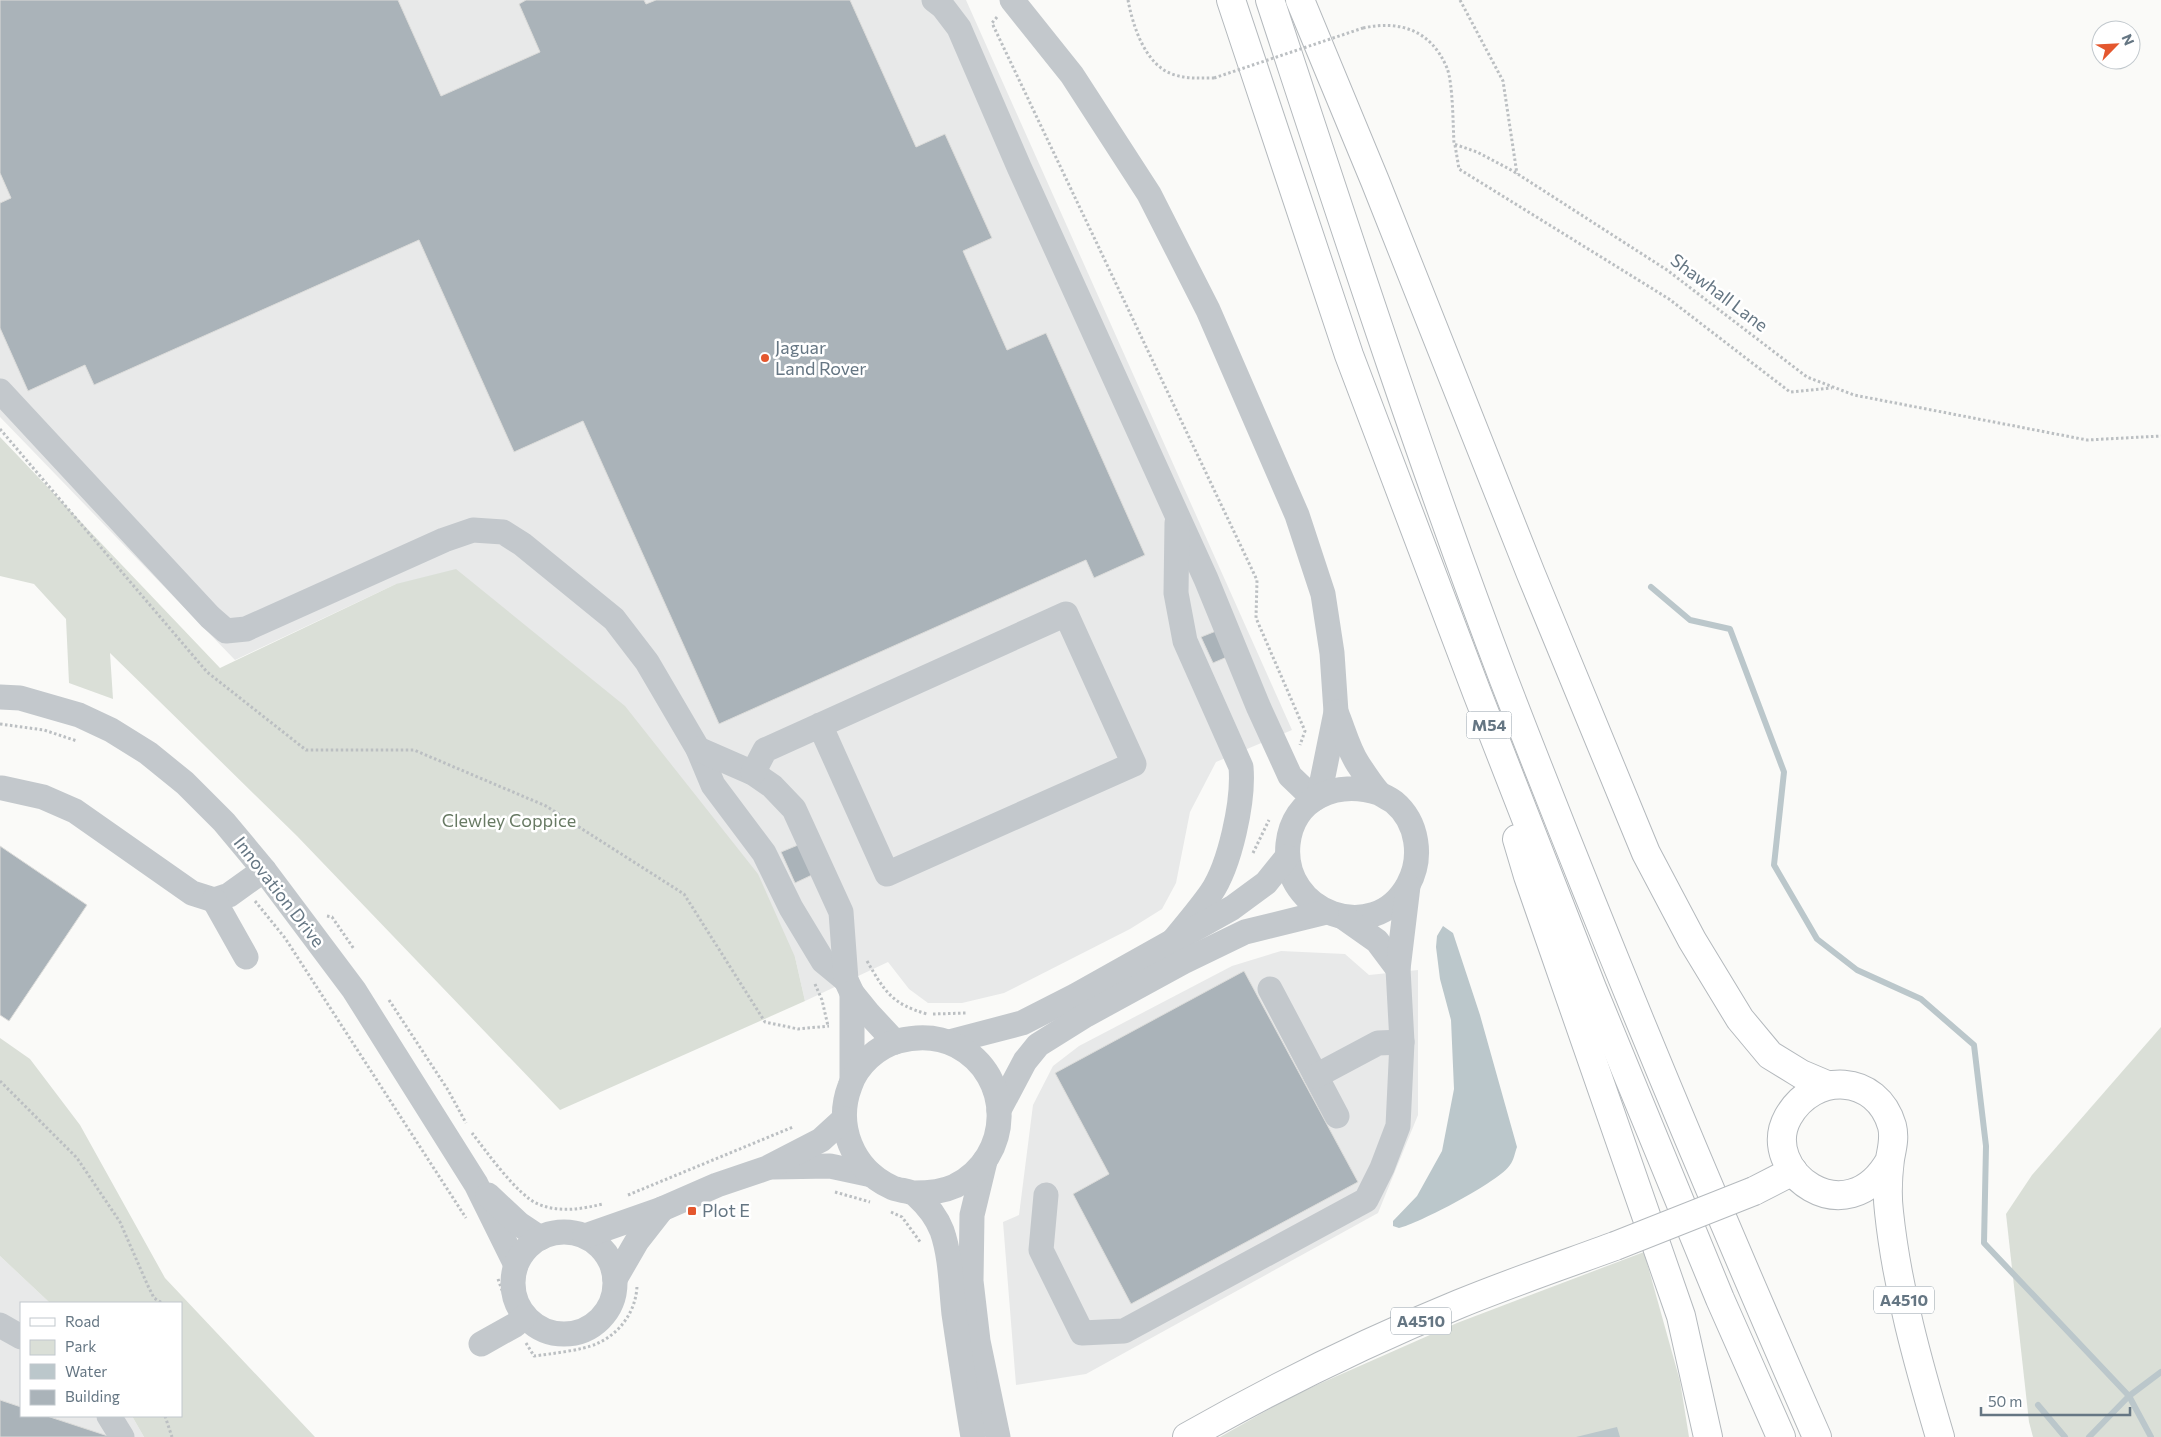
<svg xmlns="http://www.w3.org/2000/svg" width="2161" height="1437" font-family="Commissioner,sans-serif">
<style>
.built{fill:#e8e9e9}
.green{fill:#dadfd7}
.water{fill:#bbc7cb}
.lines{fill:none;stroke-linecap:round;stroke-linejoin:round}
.stream{stroke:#bbc7cb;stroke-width:6}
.building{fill:#aab3b9;stroke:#dcdcda}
.major-casing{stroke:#b5babe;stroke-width:30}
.highway-casing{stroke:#b4b9bd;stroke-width:30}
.path{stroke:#bbbfc2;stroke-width:3;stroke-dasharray:2.5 2.5;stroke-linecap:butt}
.minor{stroke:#c3c8cc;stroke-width:25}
.major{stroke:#fff;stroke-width:28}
.highway{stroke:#fff;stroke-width:28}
.major-bridge-casing{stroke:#b5babe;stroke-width:30;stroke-linecap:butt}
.path-bridge{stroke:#bbbfc2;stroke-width:3;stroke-dasharray:2.5 2.5;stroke-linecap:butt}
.major-bridge{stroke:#fff;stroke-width:28}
.poi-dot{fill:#e4572e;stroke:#fff;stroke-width:2}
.labels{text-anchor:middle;stroke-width:5;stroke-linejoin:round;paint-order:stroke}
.shield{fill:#fff;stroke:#939fa8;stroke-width:1}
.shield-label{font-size:16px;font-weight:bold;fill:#657683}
.street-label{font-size:18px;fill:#657683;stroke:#fff}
.poi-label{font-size:18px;fill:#657683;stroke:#fff;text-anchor:start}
.park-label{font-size:18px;fill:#687a64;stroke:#fff}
</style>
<rect width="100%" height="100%" fill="#fafaf8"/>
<!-- built -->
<g class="built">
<polygon points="0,0 966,0 1292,730 1216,762 1190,812 1176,883 1162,909 1130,929 1004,993 962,1003 928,1003 909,989 888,962 805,1001 795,957 396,584 235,660 0,417"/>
<polygon points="1281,951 1345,954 1369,975 1418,970 1418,1115 1378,1213 1086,1374 1016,1385 1003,1222 1019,1215 1033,1105 1053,1066 1079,1046 1232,966"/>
<polygon points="0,1256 50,1303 21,1303 21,1416 132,1416 144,1437 0,1437"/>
</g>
<!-- green -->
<g class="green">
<polygon points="0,437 220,668 396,584 456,569 625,706 758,874 795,957 805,1001 560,1110 297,836 110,653 113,699 69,683 66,619 34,584 0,576"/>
<polygon points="2161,1027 2161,1437 2033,1437 2029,1422 2006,1214 2032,1175"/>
<polygon points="0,1038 30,1059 80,1125 165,1278 315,1437 144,1437 132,1416 181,1416 181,1303 50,1303 0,1256"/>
<polygon points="1644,1252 1680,1381 1689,1437 1220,1437 1294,1395 1457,1323"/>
</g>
<!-- water -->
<g class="water">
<path d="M1443 926 1453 933 1480 1015 1517 1147C1515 1152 1514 1160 1510 1165 1500 1181 1418 1224 1399 1228L1393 1226V1221L1417 1196 1442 1151 1454 1089 1451 1020 1440 979 1436 947 1437 936Z"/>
<polygon points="1617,1427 1620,1437 1576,1437"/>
</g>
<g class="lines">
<!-- stream -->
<g class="stream">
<polyline points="1651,587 1690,620 1730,629 1784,772 1774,865 1817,939 1857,970 1921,999 1974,1045 1986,1146 1984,1243 2129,1396 2151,1437"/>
<polyline points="2038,1405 2065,1437"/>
<polyline points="2089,1437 2129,1396 2161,1372"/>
</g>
</g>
<!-- building -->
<g class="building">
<polygon points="0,0 398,0 441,96 540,52 519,4 526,0 644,0 646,4 656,0 850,0 916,147 945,134 992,238 963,251 1007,350 1046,333 1145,555 1094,578 1086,560 719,724 583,421 514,452 419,240 94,385 85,365 28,391 0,328 0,203 11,198 0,173"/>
<polygon points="1216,631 1227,657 1213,663 1201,637"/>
<polygon points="798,845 812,875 795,883 781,852"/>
<polygon points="0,846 87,905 9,1021 0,1015"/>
<polygon points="1244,971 1358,1182 1131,1304 1073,1194 1109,1174 1055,1073"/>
<polygon points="0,1400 21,1407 21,1416 47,1416 111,1437 0,1437"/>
</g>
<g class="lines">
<!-- major casing -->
<g class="major-casing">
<g id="major">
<polyline points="1754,1191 1793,1171"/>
<path d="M1187 1437C1275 1387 1366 1342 1459 1304 1510 1283 1563 1265 1615 1246"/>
</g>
</g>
<!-- highway casing -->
<g class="highway-casing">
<g id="highway">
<polyline points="1231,0 1349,355 1477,693 1592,988 1720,1299 1781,1437"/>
<path d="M1270 0C1345 228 1419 456 1504 680 1602 934 1707 1187 1817 1437"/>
<polyline points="1300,0 1375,181 1531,574 1646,853 1692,940 1740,1019 1770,1055 1801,1074 1827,1085"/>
<polyline points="1517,839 1528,876 1681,1316 1708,1437"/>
<path d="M1890 1160C1847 1237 1758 1171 1788 1117 1814 1071 1877 1074 1892 1126 1895 1138 1892 1148 1890 1159 1888 1175 1887 1196 1889 1212 1897 1288 1918 1363 1940 1437"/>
</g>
</g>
<!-- path -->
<g class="path">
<path d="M1128 0C1133 27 1146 67 1175 75 1188 79 1200 78 1214 78"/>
<polyline points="1460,0 1503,81 1517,174"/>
<polyline points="997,17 992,23 1257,580 1256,618 1305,731 1300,745"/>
<path d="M1363 28C1400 20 1431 30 1447 68 1453 83 1453 126 1454 144L1477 152 1513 171 1667 270 1807 377 1854 395 2087 440 2161 436"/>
<polyline points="1455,145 1459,169 1669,299 1790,392 1832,388"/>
<polyline points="0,429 207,672 306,750 414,750 546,806 684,894 765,1022 798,1029 829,1026"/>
<polyline points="0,724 44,730 77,741"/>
<polyline points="1253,853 1269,820"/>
<polyline points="255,901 285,938 466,1218"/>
<polyline points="327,916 332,917 354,949"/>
<path d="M867 961C885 992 892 1004 927 1014"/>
<polyline points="815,984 822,1000 828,1026"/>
<polyline points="389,1000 448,1090 466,1123"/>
<polyline points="933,1014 967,1013"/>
<polyline points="0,1081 77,1158 120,1222 148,1286 154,1298 162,1303"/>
<path d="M472 1133C486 1151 518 1196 538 1204 560 1213 581 1209 603 1204"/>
<polyline points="835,1192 870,1202"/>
<polyline points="628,1195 793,1127"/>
<polyline points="891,1212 902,1217 921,1243"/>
<polyline points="498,1279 507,1304"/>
<path d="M526 1343 534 1356C550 1354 583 1350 596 1344 620 1334 636 1311 637 1286"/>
<polyline points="165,1416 172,1437"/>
</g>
<!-- minor -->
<g class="minor">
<polyline points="934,0 943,7 959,28 1019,167 1206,579 1258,706 1290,776 1314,799"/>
<polyline points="1012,0 1072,75 1149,194 1208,310 1297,515 1323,594 1332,653 1336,712 1319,796"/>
<polyline points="0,391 210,617 226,631 246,629 444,540 473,530 503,532 522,544 614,619 647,662 698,749 713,785 764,853 791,908 823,961 846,980"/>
<polyline points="0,697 20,698 79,715 111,730 148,753 185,783 224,822 264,870 354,990 476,1184 516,1265"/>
<path d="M1336 712C1343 728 1348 749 1358 764 1364 773 1371 784 1378 792 1382 796 1389 798 1394 802 1418 822 1423 858 1408 885 1374 947 1281 913 1288 844 1293 797 1337 780 1379 793"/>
<polyline points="698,749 753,773 772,786 794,809 841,912 846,980 852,993 869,1014 895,1042"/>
<polyline points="753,773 765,750 1066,614 1134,764 887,874 820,725"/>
<polyline points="2,788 43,797 75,811 192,893 214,900 229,895 264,870"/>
<polyline points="214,900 246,957"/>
<polyline points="1343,917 1377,941 1398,969"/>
<path d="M1173 941C1186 925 1199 910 1211 893 1230 865 1244 801 1241 767L1185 641 1176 593 1177 523"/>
<polyline points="1270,989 1337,1116"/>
<polyline points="852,993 852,1079"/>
<polyline points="949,1042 1022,1023 1075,996 1232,908 1266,883 1287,857"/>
<polyline points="1316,1076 1378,1043 1402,1042"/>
<polyline points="999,1110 1025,1061 1038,1045 1086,1015 1183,962 1245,932 1326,912"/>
<polyline points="985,1161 972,1215 971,1281 978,1341 998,1437"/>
<polyline points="773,1167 830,1166 872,1175"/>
<path d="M914 1193C928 1193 942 1192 955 1186 1013 1157 1014 1076 957 1046 938 1036 918 1036 898 1041 877 1047 857 1065 850 1086 835 1125 852 1169 891 1187 898 1191 910 1190 916 1195 927 1205 937 1218 942 1231 951 1257 951 1287 954 1314 960 1355 966 1396 973 1437"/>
<polyline points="488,1195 519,1224 540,1238"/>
<polyline points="1046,1195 1041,1250 1082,1333 1124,1331 1366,1200 1382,1168 1398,1126 1402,1042 1398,969 1408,886"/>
<circle cx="564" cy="1283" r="51"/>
<polyline points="585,1236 662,1209 717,1185 767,1168 821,1140 844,1119"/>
<polyline points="615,1279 637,1241 662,1209"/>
<polyline points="0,1325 21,1337"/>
<polyline points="481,1344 515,1325 525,1316"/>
<polyline points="109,1416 122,1437"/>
</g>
<!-- major -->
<use href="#major" class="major"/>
<!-- highway -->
<use href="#highway" class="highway"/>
<!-- major-bridge casing -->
<g class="major-bridge-casing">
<polyline id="major-bridge" points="1615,1246 1754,1191"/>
</g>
<!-- path-bridge -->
<polyline class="path-bridge" points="1214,78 1363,28"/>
<!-- major-bridge -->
<use href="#major-bridge" class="major-bridge"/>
</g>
<!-- markers -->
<g class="poi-dot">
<circle cx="765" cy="358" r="5"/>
<rect x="687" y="1206" width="10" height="10" rx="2.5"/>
</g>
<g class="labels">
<!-- shield labels -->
<g class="shield">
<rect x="1466.5" y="711.5" width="45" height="27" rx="4"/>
<rect x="1874" y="1286.5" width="60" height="27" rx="4"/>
<rect x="1391" y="1307.5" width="60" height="27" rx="4"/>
</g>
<g class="shield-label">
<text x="1489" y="731">M54</text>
<text x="1904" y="1306">A4510</text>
<text x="1421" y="1327">A4510</text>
</g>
<!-- street labels -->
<g class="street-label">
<text transform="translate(1719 293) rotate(37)" y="6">Shawhall Lane</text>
<text transform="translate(279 892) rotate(52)" y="6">Innovation Drive</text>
</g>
<!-- poi labels -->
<g class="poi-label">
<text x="775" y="354">Jaguar<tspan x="775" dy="21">Land Rover</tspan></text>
<text x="702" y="1217">Plot E</text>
</g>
<!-- park labels -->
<g class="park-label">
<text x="509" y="827">Clewley Coppice</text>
</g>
</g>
<!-- legend -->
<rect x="20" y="1302" width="162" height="115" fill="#ffffff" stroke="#c1c8cd"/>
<rect x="30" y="1318" width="25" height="8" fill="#ffffff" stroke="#c1c8cd"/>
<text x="65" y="1327" font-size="15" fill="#657683">Road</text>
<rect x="30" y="1340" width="25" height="15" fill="#dadfd7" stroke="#c1c8cd"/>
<text x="65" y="1352" font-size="15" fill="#657683">Park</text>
<rect x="30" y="1364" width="25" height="15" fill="#bbc7cb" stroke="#c1c8cd"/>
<text x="65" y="1377" font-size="15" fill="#657683">Water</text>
<rect x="30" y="1390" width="25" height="15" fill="#aab3b9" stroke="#c1c8cd"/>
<text x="65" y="1402" font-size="15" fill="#657683">Building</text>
<!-- north arrow -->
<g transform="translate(2116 45) rotate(66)"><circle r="24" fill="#ffffff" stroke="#c1c8cd"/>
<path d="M0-4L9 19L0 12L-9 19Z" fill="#e4572e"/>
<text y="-8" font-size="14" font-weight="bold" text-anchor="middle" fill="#657683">N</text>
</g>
<!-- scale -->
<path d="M1981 1407v8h149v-8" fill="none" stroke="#657683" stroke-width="2.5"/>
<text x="1988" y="1407" font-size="15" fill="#657683" stroke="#ffffff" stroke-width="4" paint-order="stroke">50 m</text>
</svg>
